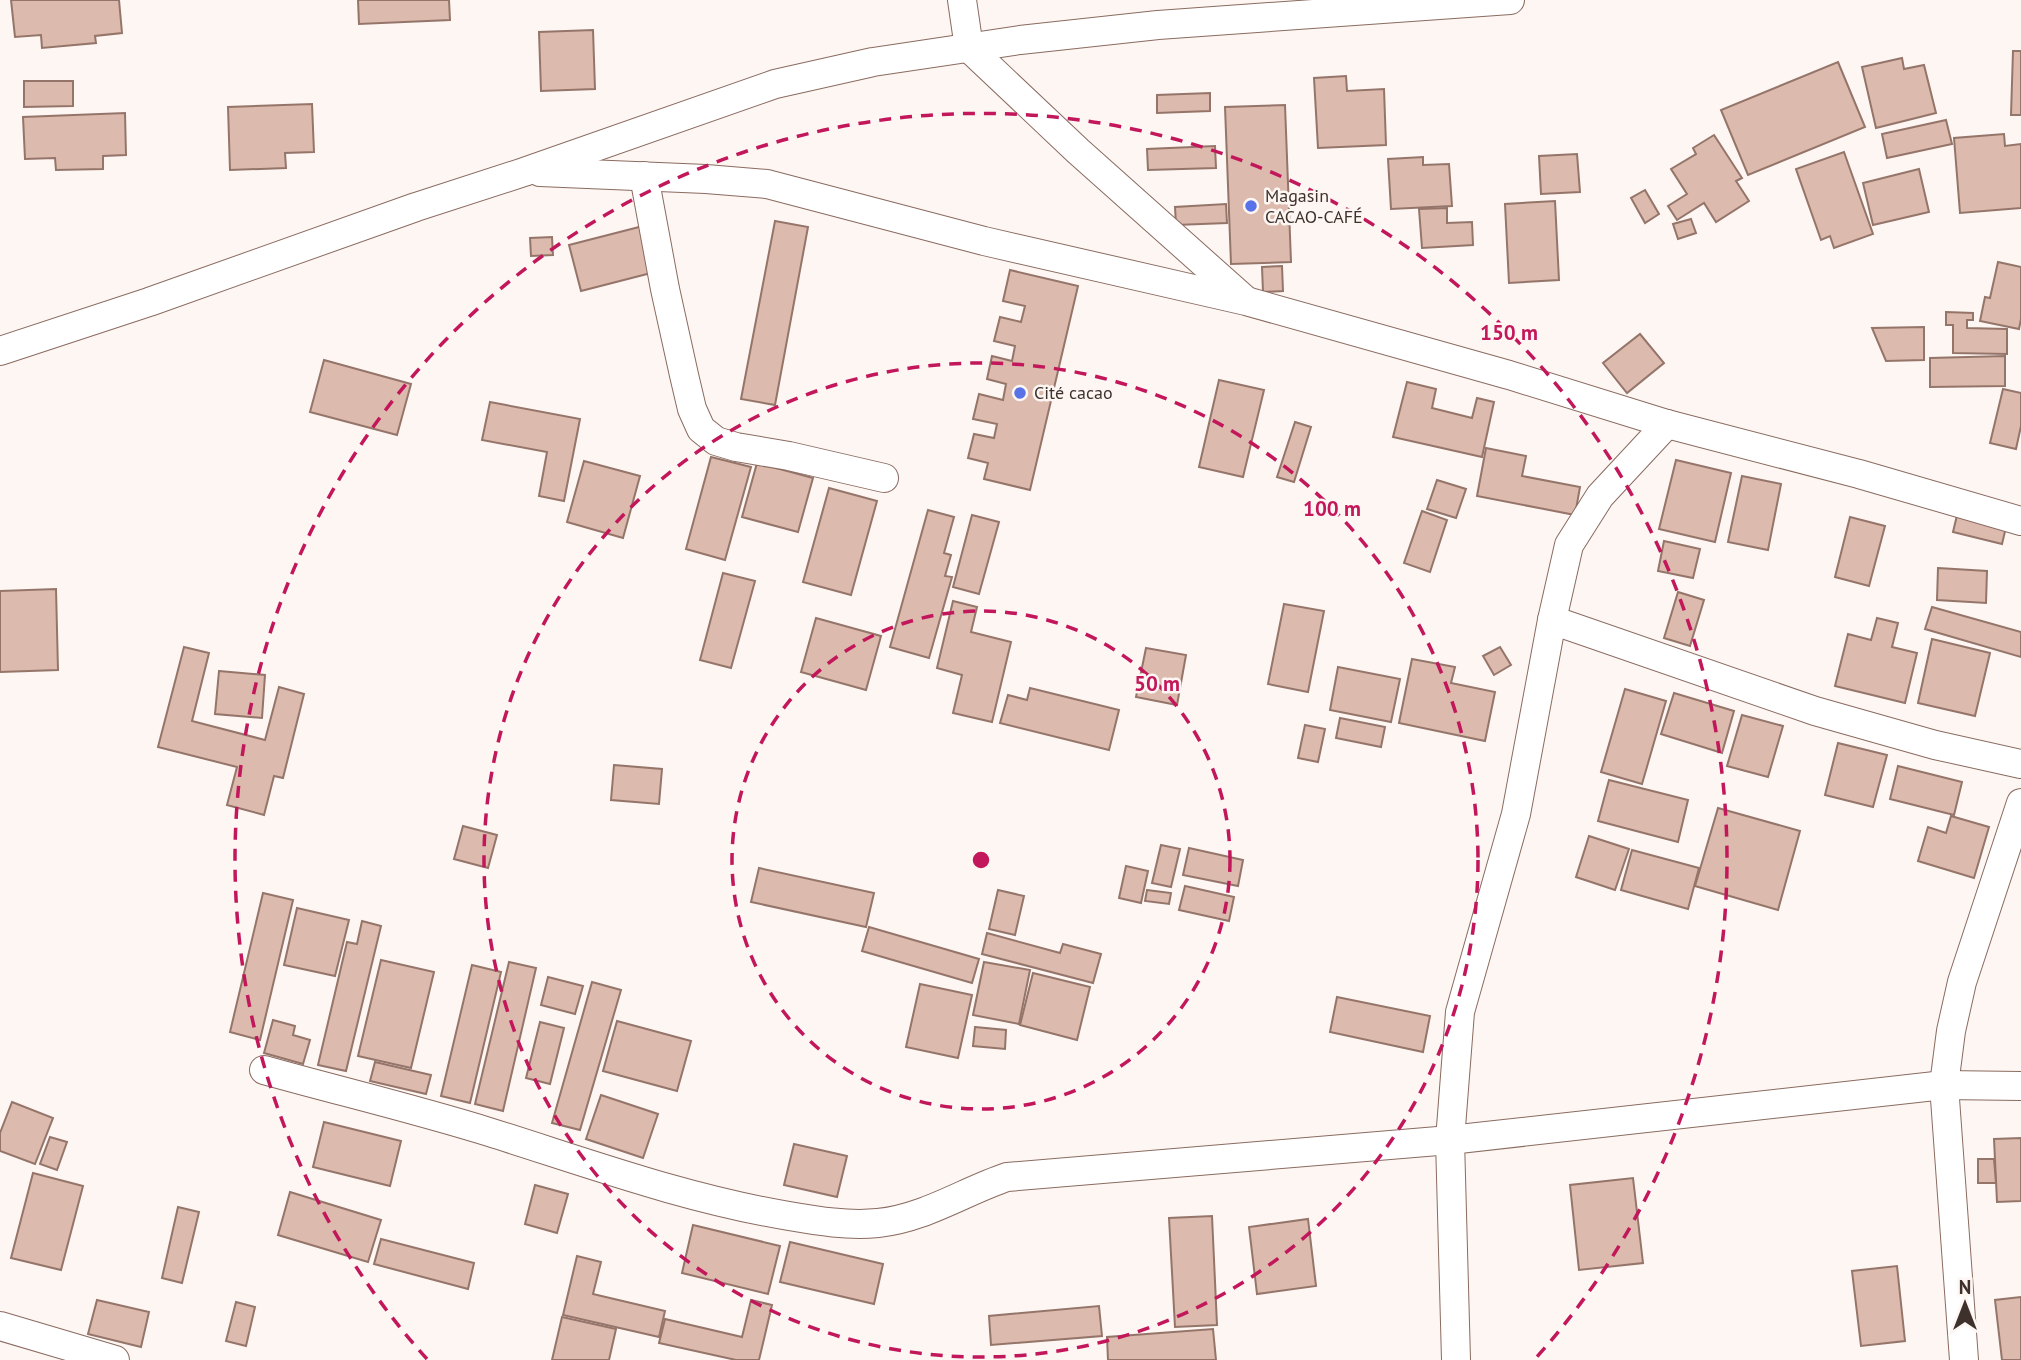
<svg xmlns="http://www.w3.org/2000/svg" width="2021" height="1360" font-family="'PT Sans',sans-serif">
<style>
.building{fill:#dcbaad;stroke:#95756a;stroke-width:2}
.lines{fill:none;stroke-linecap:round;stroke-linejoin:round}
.minor-casing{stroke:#8a6b60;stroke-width:30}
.minor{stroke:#fff;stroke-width:28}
.ring{fill:none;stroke:#c2185b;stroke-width:3.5;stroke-dasharray:12 9}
.poi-dot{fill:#5a72e8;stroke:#fdf6f3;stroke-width:2.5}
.labels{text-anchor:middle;stroke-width:5;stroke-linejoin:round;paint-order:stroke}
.poi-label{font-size:18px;fill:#3e312c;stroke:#fdf6f3;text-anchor:start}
.centre{fill:#c2185b;stroke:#fdf6f3;stroke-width:3.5}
.ring-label{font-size:21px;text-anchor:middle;font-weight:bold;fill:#c2185b;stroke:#fdf6f3;stroke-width:5;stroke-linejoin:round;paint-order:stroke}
</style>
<rect width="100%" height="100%" fill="#fdf6f3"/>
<!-- building -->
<g class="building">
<polygon points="11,0 119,0 122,33 95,36 96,43 42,48 41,35 15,37"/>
<polygon points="358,0 449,0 450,20 359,24"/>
<polygon points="593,30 595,89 541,91 539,32"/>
<polygon points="2013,51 2021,51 2021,115 2011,115"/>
<polygon points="1902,58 1904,69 1924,65 1936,113 1876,128 1862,67"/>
<polygon points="1838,62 1865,127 1748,175 1721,110"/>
<polygon points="1346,76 1347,91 1384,89 1386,145 1318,148 1314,78"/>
<polygon points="24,81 73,81 73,106 24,107"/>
<polygon points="1210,93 1210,111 1157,113 1157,95"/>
<polygon points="312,104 314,152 285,153 286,168 230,170 228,107"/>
<polygon points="1285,105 1291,262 1231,264 1225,107"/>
<polygon points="125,113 126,155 103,156 103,169 56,170 55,158 25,159 23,117"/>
<polygon points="1946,120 1952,144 1887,158 1882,134"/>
<polygon points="2004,134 2005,146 2021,144 2021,208 1960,213 1954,138"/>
<polygon points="1714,135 1742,178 1736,181 1749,201 1716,222 1704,203 1677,220 1668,206 1687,194 1671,169 1696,154 1693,148"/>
<polygon points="1215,146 1216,168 1148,170 1147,149"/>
<polygon points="1844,152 1873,234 1834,248 1830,236 1821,240 1796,169"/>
<polygon points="1577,154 1580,192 1541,194 1539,156"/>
<polygon points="1423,157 1423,165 1449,164 1452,206 1391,209 1388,159"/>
<polygon points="1919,169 1929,212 1873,225 1863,183"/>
<polygon points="1645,190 1659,214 1645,223 1631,198"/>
<polygon points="1555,201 1559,280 1509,283 1505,204"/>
<polygon points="1226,204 1227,223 1176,225 1175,207"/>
<polygon points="1447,208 1447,223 1472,222 1473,245 1422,248 1419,209"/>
<polygon points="1691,219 1696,233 1678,239 1673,224"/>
<polygon points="775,221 808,227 775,405 741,399"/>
<polygon points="643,226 655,272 581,291 569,245"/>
<polygon points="552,237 553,255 531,256 530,238"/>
<polygon points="1998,262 2021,267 2021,319 2019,329 1980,321 1985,297 1990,298"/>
<polygon points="1282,266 1283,291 1263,292 1262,267"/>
<polygon points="1010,270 1078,286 1030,490 984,479 988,463 968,458 974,434 994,438 997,424 973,419 979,394 1003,400 1006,384 987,379 992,356 1012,361 1015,346 994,341 1000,317 1021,322 1025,306 1003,301"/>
<polygon points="1946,312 1973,313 1973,320 1967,320 1967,328 2007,329 2007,354 1953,353 1953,325 1946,325"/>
<polygon points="1924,327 1924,360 1886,361 1872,328"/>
<polygon points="1640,334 1664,363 1627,393 1603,363"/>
<polygon points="2005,356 2005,386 1930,387 1930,358"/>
<polygon points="324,360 411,384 397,435 310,412"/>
<polygon points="1219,380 1264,390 1243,477 1199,467"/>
<polygon points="1407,382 1436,389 1432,408 1472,418 1477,398 1494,402 1482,457 1393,437"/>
<polygon points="2003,389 2021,393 2021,426 2016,449 1990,443"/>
<polygon points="490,402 580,419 564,501 539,496 547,452 482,440"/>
<polygon points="1295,422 1311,427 1294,482 1277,477"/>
<polygon points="1486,448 1526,456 1522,476 1580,487 1575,515 1477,496"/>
<polygon points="711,457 751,467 725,560 686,549"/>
<polygon points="1676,460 1731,473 1715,542 1659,529"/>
<polygon points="584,461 640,476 623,538 567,522"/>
<polygon points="757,463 813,478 798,532 742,517"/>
<polygon points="1742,476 1781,484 1768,550 1728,542"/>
<polygon points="1437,480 1466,489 1456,518 1427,509"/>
<polygon points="829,488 877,501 851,595 803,582"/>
<polygon points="928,510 954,517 944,553 951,555 945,576 952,577 929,658 890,647"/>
<polygon points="1422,511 1447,520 1430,572 1404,563"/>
<polygon points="1958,511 2007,523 2002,544 1953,532"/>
<polygon points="972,515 999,522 979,594 953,587"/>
<polygon points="1850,517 1885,526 1869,586 1835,577"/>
<polygon points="1664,541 1700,549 1693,578 1658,571"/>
<polygon points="1938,568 1987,571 1986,603 1937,600"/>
<polygon points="723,573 755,581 731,668 700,660"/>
<polygon points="56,589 58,670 0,672 0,591"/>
<polygon points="1678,592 1704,600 1690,646 1664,638"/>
<polygon points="953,601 977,607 971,632 1011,642 992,722 953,713 962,675 937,668"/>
<polygon points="1284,604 1324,611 1308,692 1268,684"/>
<polygon points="1932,607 2021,632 2021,657 1925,629"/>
<polygon points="816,618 881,636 866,690 801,672"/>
<polygon points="1877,618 1898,623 1892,647 1917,653 1905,703 1835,686 1848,634 1871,640"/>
<polygon points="1932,639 1990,653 1975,716 1918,703"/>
<polygon points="184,647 209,653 192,721 265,740 279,687 304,694 283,778 274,776 264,815 227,805 237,767 158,747"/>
<polygon points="1500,647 1511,665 1494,675 1483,656"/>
<polygon points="1146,648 1186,655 1177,705 1136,697"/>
<polygon points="1412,659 1455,667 1451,683 1495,692 1485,741 1399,723"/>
<polygon points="1338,667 1400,679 1391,722 1330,710"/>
<polygon points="219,671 265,675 262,718 215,714"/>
<polygon points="1030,688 1119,710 1109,750 1000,723 1008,695 1027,700"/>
<polygon points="1625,689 1666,701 1642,784 1601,772"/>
<polygon points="1674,693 1734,711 1722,753 1661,734"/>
<polygon points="1742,715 1783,726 1768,777 1727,766"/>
<polygon points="1340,718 1385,727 1381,747 1336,738"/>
<polygon points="1305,725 1325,729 1318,762 1298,758"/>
<polygon points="1838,743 1887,755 1873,807 1825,795"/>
<polygon points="614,765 662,769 659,804 611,800"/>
<polygon points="1898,766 1962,782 1954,815 1890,799"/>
<polygon points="1609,780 1688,800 1678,842 1598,821"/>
<polygon points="1718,808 1800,831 1778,910 1695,886"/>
<polygon points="1951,816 1989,827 1974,878 1918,861 1928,827 1946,833"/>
<polygon points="463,826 497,835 488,868 454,859"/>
<polygon points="1589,836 1629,849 1615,890 1576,877"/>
<polygon points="1161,845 1180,849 1171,887 1152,883"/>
<polygon points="1189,848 1243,860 1238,886 1183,875"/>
<polygon points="1632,850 1699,868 1688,909 1621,890"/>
<polygon points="1126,866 1148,871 1141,903 1119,898"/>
<polygon points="759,868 874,893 866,927 751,902"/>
<polygon points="1185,886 1234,897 1229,921 1179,910"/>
<polygon points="998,890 1024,896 1015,935 989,929"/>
<polygon points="1147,890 1171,893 1169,904 1145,901"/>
<polygon points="263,893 293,900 260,1040 230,1032"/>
<polygon points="297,908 349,920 335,976 284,965"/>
<polygon points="362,921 381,926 346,1071 318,1065 347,942 357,944"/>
<polygon points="869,927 979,959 972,983 862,951"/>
<polygon points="987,933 1060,953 1063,944 1101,954 1093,983 982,954"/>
<polygon points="381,960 434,972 411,1068 358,1056"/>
<polygon points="509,962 536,968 503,1111 475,1104"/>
<polygon points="984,962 1030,970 1019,1024 973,1015"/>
<polygon points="472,965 501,972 470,1103 441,1096"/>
<polygon points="1033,973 1090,987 1077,1040 1020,1025"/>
<polygon points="548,977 583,986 575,1014 541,1005"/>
<polygon points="592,982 621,990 580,1130 552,1123"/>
<polygon points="920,984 972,995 958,1058 906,1047"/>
<polygon points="1337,997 1430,1016 1423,1052 1330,1032"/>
<polygon points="273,1020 295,1026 293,1035 310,1040 303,1064 264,1053"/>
<polygon points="617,1021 691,1041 677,1091 603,1071"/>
<polygon points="540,1022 564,1028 550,1084 526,1078"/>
<polygon points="975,1027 1006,1030 1005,1049 973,1046"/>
<polygon points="375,1062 431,1075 426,1094 370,1081"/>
<polygon points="601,1095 658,1114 643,1158 586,1139"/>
<polygon points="12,1102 53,1118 35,1164 0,1151 0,1133"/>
<polygon points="324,1122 401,1141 390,1186 313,1167"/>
<polygon points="50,1137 67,1142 57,1170 40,1164"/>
<polygon points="2021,1138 2021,1201 1997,1202 1994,1139"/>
<polygon points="794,1144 847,1156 837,1197 784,1185"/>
<polygon points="1978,1159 1994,1159 1996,1183 1978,1183"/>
<polygon points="33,1173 83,1186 61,1270 11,1258"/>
<polygon points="1633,1178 1643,1263 1579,1270 1570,1185"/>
<polygon points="535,1185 568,1194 557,1233 525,1224"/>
<polygon points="290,1192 381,1220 368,1262 278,1235"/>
<polygon points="178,1207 199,1212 182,1283 162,1278"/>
<polygon points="1212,1216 1217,1325 1175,1327 1169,1218"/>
<polygon points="1308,1219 1316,1286 1257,1294 1249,1227"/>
<polygon points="693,1225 780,1246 768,1294 682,1273"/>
<polygon points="381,1239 474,1263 468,1289 374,1264"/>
<polygon points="790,1242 883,1264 874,1304 780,1282"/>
<polygon points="577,1256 601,1262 593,1294 665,1311 659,1337 563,1315"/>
<polygon points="1897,1266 1905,1341 1861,1346 1852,1271"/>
<polygon points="2021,1297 2021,1360 2002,1360 1995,1300"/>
<polygon points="97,1300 149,1312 141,1347 88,1334"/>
<polygon points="751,1300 772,1305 759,1360 736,1360 659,1343 665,1319 742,1337"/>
<polygon points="236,1302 255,1307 246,1346 226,1341"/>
<polygon points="1099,1306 1102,1336 991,1345 989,1316"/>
<polygon points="562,1317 616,1329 609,1360 552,1360"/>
<polygon points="1213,1329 1216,1360 1108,1360 1107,1337"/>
</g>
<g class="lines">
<!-- minor casing -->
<g class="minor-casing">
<g id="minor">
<polyline points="962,0 969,48 1078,151 1244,299"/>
<polyline points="540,172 706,179 767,184 984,241 1246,301 1509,375 1667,424 1859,474 2021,521"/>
<polyline points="644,176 665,289 684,375 692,409 701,429 716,441 736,447 789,456 884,478"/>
<polyline points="0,351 149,302 416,207 524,172 775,84 873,62 1020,40 1158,25 1510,0"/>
<polyline points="1552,620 1815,711 1935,745 2021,764"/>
<path d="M264 1070C339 1091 415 1109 489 1132 588 1163 686 1199 789 1216 818 1221 848 1226 878 1223 923 1219 965 1191 1007 1177L1450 1140 1944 1085 2021 1086"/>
<polyline points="0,1326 115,1360"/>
<polyline points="1456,1360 1450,1140 1460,1012 1516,814 1552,620 1569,545 1600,496 1667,424"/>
<polyline points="1964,1360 1944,1085 1951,1031 1962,982 2021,803"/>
</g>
</g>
<!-- minor -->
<use href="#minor" class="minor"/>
</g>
<!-- distance rings -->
<g class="ring">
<circle cx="981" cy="860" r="249"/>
<circle cx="981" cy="860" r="497"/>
<path d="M427 1359A746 746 0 1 1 1535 1359"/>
</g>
<!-- markers -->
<g class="poi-dot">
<circle cx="1251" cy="206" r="7"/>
<circle cx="1020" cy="393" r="7"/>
</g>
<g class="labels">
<!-- poi labels -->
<g class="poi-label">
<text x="1265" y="202">Magasin<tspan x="1265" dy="21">CACAO-CAFÉ</tspan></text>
<text x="1034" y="399">Cité cacao</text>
</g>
</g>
<circle cx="981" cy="860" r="10" class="centre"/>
<g class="ring-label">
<text x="1509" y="340">150 m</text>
<text x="1332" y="516">100 m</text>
<text x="1157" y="691">50 m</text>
</g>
<!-- north arrow -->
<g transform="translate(1965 1304)" stroke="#fdf6f3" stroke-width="5" paint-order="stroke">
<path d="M0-5L12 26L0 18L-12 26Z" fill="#3e312c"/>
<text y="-10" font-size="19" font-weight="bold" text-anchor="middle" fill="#3e312c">N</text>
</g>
</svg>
